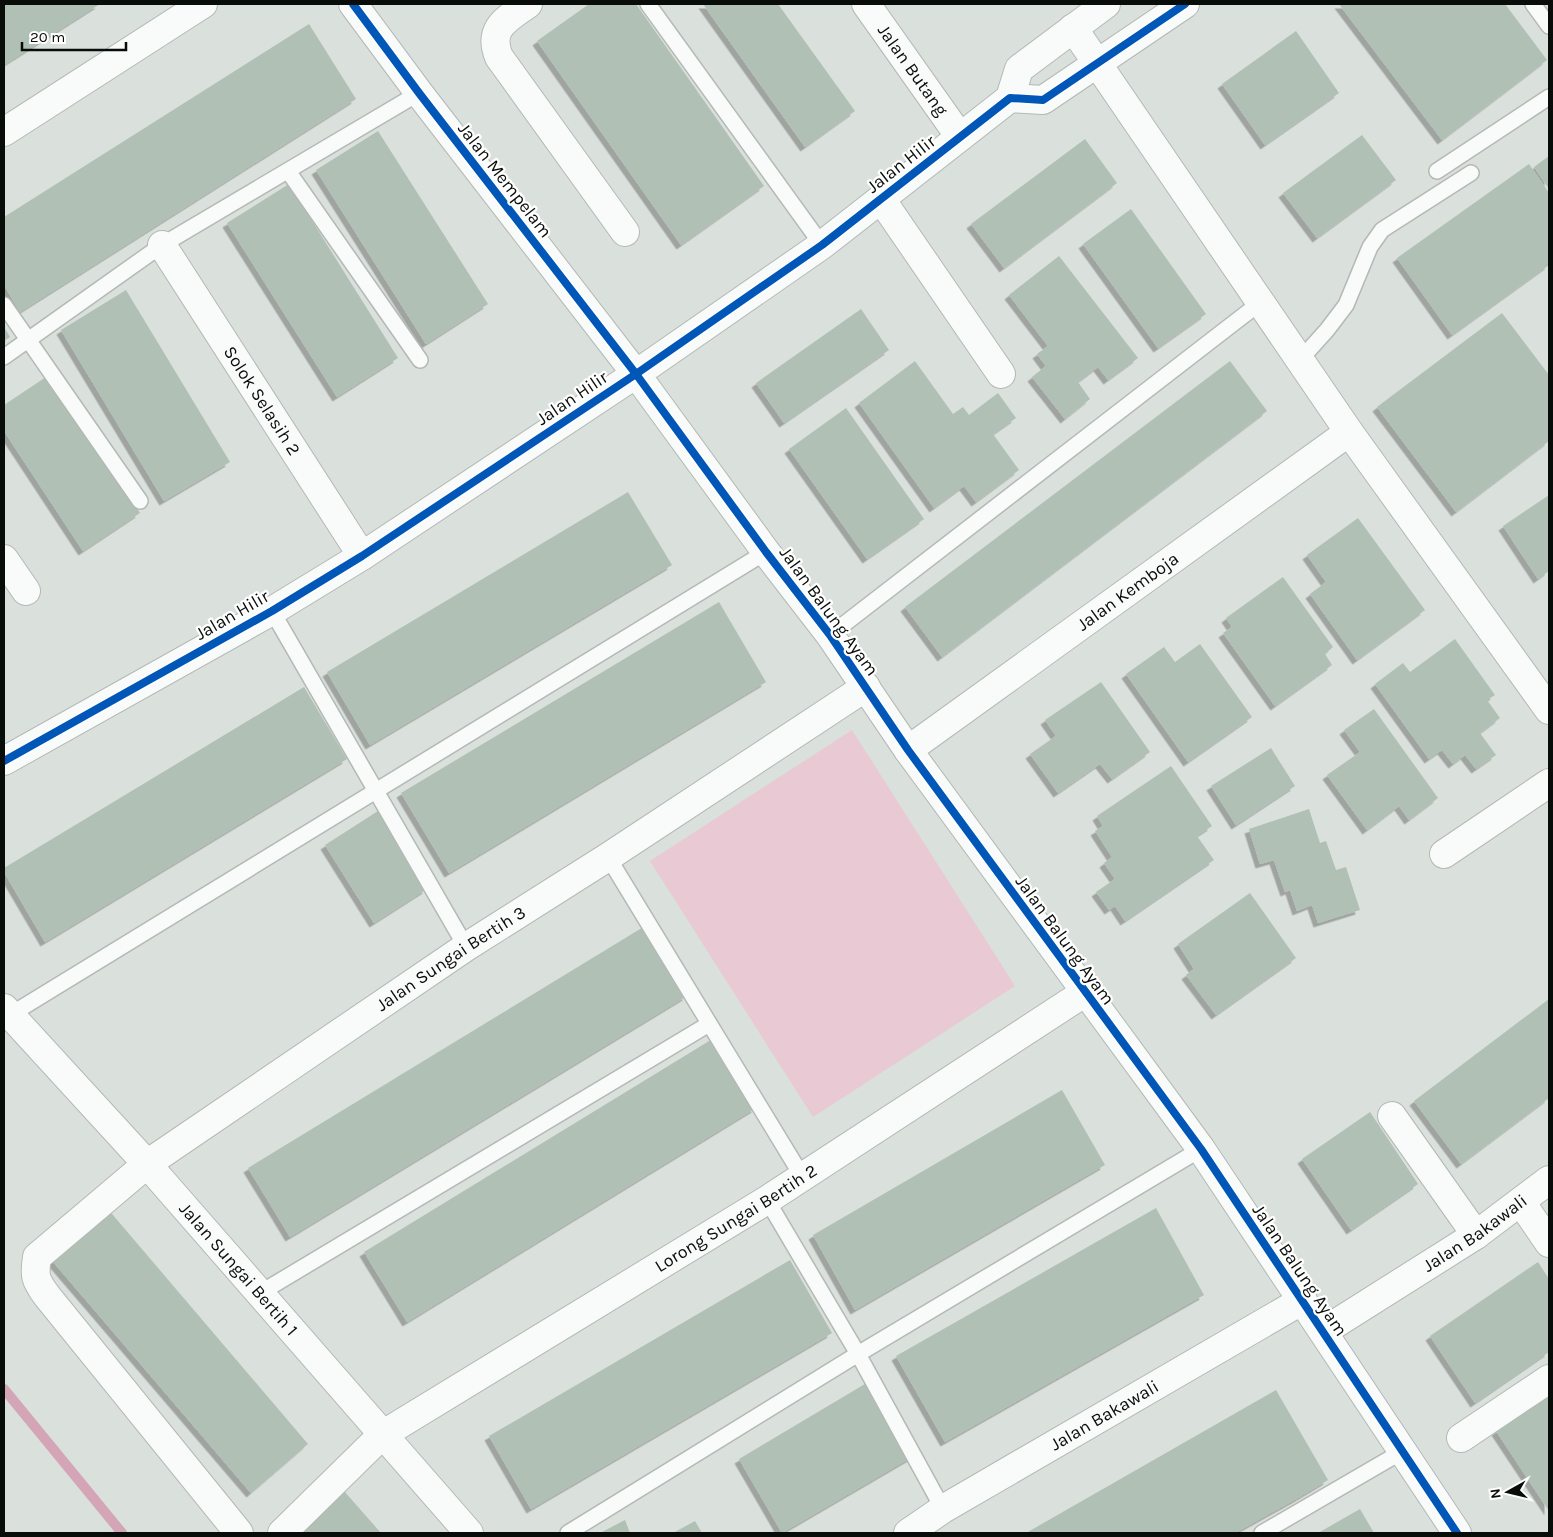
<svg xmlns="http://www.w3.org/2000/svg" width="1553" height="1537" font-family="Karla,sans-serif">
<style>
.green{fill:#e9c9d4}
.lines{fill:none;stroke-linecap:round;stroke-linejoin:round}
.stream{stroke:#d4a5b6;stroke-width:10}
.building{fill:#b1c0b5;filter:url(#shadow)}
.lane-casing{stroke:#b4b9b5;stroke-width:18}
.street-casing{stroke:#b4b9b5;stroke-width:30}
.secondary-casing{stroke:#b4b9b5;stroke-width:30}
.lane{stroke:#f9fafa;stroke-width:15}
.street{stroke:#f9fafa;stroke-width:28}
.secondary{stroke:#f9fafa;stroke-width:28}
.cycleway-casing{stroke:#fff;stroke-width:11}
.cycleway{stroke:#0057b8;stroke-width:8}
.labels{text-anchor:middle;stroke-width:4.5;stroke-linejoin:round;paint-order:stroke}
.street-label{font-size:18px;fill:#090d0a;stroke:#fff}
</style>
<defs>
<filter id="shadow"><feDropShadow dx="-4.5" dy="4.5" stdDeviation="0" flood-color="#0004"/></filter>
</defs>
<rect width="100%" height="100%" fill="#dae0db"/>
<!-- green -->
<polygon class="green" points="852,730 1015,986 813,1117 650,861"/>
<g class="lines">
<!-- stream -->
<polyline class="stream" points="4,1389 122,1533"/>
</g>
<!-- building -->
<g class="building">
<polygon points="4,4 100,4 4,65"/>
<polygon points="589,4 636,4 764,186 681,245 537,41"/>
<polygon points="703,4 778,4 855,111 805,147"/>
<polygon points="1339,4 1505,4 1547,60 1442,140"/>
<polygon points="309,24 356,99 20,312 4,285 4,217"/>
<polygon points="1296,31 1339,93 1265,145 1222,84"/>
<polygon points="378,131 488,304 426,344 316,170"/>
<polygon points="1362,135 1396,180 1317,238 1283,193"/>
<polygon points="1085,139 1117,183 1004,268 971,224"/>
<polygon points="1549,156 1549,189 1534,167"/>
<polygon points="1529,164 1549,193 1549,265 1452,335 1397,258"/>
<polygon points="289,184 398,358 337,397 227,223"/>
<polygon points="1131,209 1206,314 1158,348 1083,244"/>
<polygon points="1059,256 1138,358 1108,380 1098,367 1078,382 1090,399 1065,419 1032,377 1046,366 1037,354 1048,346 1009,295"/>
<polygon points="126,290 230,462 164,501 61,330"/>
<polygon points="861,309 889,350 784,423 756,383"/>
<polygon points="1502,313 1549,375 1549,441 1456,512 1377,407"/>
<polygon points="4,327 10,337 4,341"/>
<polygon points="915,361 953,414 963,407 969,415 998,393 1016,418 993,434 1019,470 976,502 964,486 934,508 859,403"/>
<polygon points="1230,361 1267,411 942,657 905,607"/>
<polygon points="49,375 140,513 83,551 4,431 4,405"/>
<polygon points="846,408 924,519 867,559 789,449"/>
<polygon points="628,492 672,565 370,745 327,672"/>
<polygon points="1549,495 1549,571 1538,579 1503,526"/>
<polygon points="1358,518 1425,610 1357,660 1310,594 1326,582 1307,555"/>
<polygon points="1283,577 1333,647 1325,654 1332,665 1275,706 1223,633 1232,627 1226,618"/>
<polygon points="719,602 766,682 449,873 401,793"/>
<polygon points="1455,639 1495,695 1487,700 1500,718 1480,733 1496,755 1476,769 1465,755 1453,764 1442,750 1429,759 1375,684 1403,663 1410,672"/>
<polygon points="1200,644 1252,717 1188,762 1126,674 1164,647 1175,662"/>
<polygon points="1101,682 1150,752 1112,779 1100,764 1058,793 1030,754 1056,736 1045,720"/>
<polygon points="304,687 347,759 45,942 4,872 4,868"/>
<polygon points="1374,709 1438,798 1409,820 1399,806 1367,830 1327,775 1360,752 1344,730"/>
<polygon points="1271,748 1295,786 1236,825 1211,786"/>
<polygon points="1171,766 1212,826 1197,836 1214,860 1125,921 1115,906 1109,910 1096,892 1115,879 1104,863 1112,857 1095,831 1103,826 1097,816"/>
<polygon points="1309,809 1320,843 1326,841 1336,870 1346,867 1360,910 1318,923 1312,905 1297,911 1290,890 1285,892 1274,860 1260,864 1249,829"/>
<polygon points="378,811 427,889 374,923 325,845"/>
<polygon points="1250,893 1296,958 1216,1015 1186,975 1194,969 1178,944"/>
<polygon points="645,926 687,996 290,1237 248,1168"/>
<polygon points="1549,999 1549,1098 1461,1164 1414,1101"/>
<polygon points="714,1038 756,1108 407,1322 364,1252"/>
<polygon points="1062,1090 1105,1165 855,1310 813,1235"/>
<polygon points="1370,1112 1418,1184 1351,1230 1302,1159"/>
<polygon points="107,1208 308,1444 251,1493 49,1257"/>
<polygon points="1156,1208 1204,1295 945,1442 896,1356"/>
<polygon points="790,1260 832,1333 531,1509 489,1436"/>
<polygon points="1538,1262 1549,1279 1549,1352 1475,1403 1430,1336"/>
<polygon points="875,1378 919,1453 782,1533 739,1459"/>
<polygon points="1276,1390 1328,1480 1298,1498 1235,1533 1026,1533"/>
<polygon points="1549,1396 1549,1511 1496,1431"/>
<polygon points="344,1491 381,1533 297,1533"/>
<polygon points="1360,1509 1374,1533 1318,1533"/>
<polygon points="625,1520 630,1533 600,1533"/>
<polygon points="695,1521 702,1533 673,1533"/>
</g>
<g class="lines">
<!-- lane casing -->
<g class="lane-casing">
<g id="lane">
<polyline points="648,4 822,245"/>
<polyline points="1533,4 1549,26"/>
<polyline points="288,171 420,360"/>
<polyline points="1437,171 1549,97"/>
<polyline points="4,305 140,501"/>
<polyline points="4,357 162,245 419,93"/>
<polyline points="1300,360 1327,330 1346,305 1370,247 1382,230 1471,173"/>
<polyline points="272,611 466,947"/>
<polyline points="830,635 1261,302"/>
<polyline points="608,857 802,1176"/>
<polyline points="10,1015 766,552"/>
<polyline points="767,1200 858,1354 943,1509"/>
<polyline points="260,1293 709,1024"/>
<polyline points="568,1533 858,1354 1201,1149"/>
<polyline points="1262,1533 1403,1451"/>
</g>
</g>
<!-- street casing -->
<g class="street-casing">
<g id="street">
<polyline points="353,4 419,93 636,374 766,552 830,635 908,750 1201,1149 1457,1533"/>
<path d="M528 4C507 19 487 28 499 57L625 232"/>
<path id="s1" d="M866 4 960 137"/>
<polyline points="1073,28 1349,432 1549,710"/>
<polyline points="4,132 203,4"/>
<polyline points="881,199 1001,374"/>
<path id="s2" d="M162 245 362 556"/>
<polyline points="4,559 26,591"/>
<path id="s3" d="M908 750 1349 432"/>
<polyline points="1444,854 1549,783"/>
<path id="s4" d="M4 1008 147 1164 469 1533"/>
<polyline points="1392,1116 1476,1235"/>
<polyline points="1521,1202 1549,1243"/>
<path id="s5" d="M1324 1331 1476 1235 1549 1180"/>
<polyline points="1461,1438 1549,1379"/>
<path id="s6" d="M239 1533 47 1296C35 1280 34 1276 37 1257L147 1164 466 947 608 857 866 687"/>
<path id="s7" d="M282 1533 382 1435 767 1200 1084 993"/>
<path id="s8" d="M908 1533 943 1509 1303 1300"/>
</g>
</g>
<!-- secondary casing -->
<g class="secondary-casing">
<g id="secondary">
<polyline points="1010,98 1019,69 1106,4"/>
<polyline points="4,761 272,611 362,556 636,374 822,245 1010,98 1043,100 1185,4"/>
</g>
</g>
<!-- lane -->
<use href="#lane" class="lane"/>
<!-- street -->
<use href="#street" class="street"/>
<!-- secondary -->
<use href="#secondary" class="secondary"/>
<!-- cycleway casing -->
<g class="cycleway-casing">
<g id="cycleway">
<polyline points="353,4 419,93 636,374 766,552 830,635 908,750 1201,1149 1457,1533"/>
<polyline points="4,761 272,611 362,556 636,374 822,245 1010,98 1043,100 1185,4"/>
</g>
</g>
<!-- cycleway -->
<use href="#cycleway" class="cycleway"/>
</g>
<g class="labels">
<!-- street labels -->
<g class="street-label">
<text dy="6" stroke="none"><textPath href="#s1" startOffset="81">Jalan Butang</textPath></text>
<text transform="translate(901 164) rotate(-38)" y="6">Jalan Hilir</text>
<text transform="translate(505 180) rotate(52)" y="6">Jalan Mempelam</text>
<text transform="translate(572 398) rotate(-34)" y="6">Jalan Hilir</text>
<text dy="6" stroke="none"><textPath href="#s2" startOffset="185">Solok Selasih 2</textPath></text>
<text dy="6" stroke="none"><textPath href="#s3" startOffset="271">Jalan Kemboja</textPath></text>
<text transform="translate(829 611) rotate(54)" y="6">Jalan Balung Ayam</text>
<text transform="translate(232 615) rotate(-30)" y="6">Jalan Hilir</text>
<text transform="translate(1065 940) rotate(54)" y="6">Jalan Balung Ayam</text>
<text dy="6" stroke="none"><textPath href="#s6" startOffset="858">Jalan Sungai Bertih 3</textPath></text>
<text dy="6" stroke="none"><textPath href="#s7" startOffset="555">Lorong Sungai Bertih 2</textPath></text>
<text dy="6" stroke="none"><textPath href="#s5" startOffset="180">Jalan Bakawali</textPath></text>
<text dy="6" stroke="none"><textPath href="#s4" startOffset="351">Jalan Sungai Bertih 1</textPath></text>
<text transform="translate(1300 1270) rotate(56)" y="6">Jalan Balung Ayam</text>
<text dy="6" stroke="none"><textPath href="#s8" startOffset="229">Jalan Bakawali</textPath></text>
</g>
</g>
<!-- border -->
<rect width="1553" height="1537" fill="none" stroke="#090d0a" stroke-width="10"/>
<!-- north arrow -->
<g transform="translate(1508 1492) rotate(262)" stroke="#ffffff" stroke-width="4" paint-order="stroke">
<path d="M0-4L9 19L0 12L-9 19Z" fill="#090d0a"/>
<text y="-8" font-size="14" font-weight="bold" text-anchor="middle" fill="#090d0a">N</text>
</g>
<!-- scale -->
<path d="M22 42v8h104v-8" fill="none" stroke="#090d0a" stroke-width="2.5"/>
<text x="30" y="42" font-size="15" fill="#090d0a" stroke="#ffffff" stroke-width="4" paint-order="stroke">20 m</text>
</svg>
